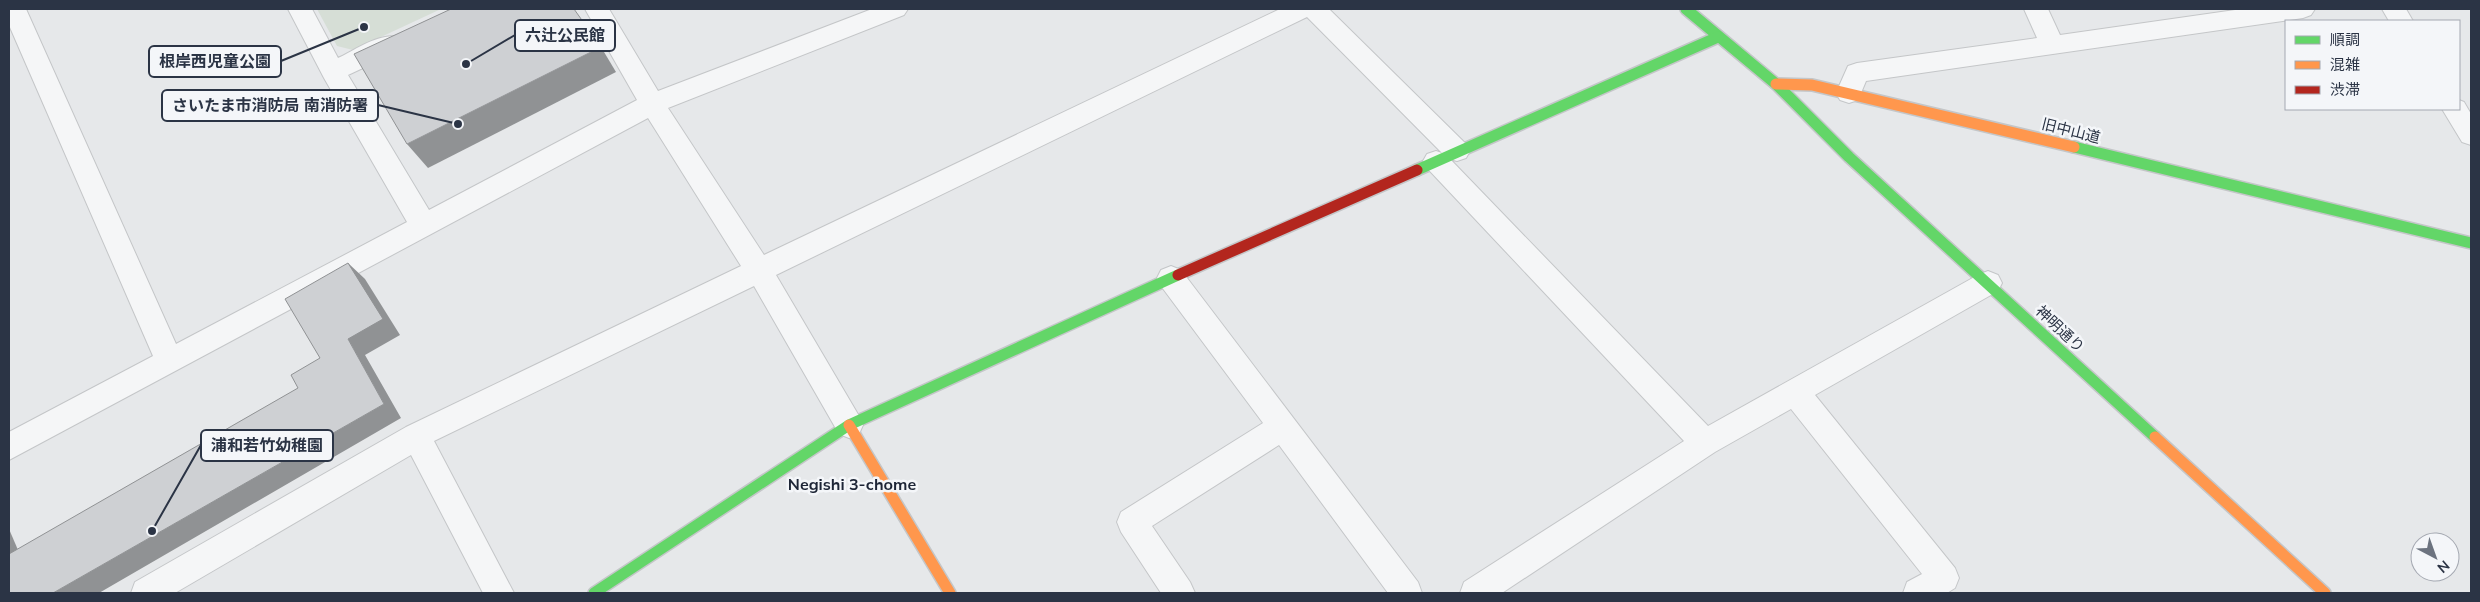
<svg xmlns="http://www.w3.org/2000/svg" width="2480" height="602" font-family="Mulish,'Noto Sans JP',sans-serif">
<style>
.green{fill:#d6ded6}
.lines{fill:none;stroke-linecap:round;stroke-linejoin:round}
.street-casing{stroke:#c4c6c8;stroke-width:2}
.fast-casing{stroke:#c4c6c8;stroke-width:14}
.slow-casing{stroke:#c4c6c8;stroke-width:14}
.jam-casing{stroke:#c4c6c8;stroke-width:14}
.street{fill:#f5f6f7;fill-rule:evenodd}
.fast{stroke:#63d668;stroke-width:11}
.slow{stroke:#ff974d;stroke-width:11}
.jam{stroke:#b3261e;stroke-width:11}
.shaded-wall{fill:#909294}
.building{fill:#ced0d3;stroke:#909294}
.labels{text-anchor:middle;stroke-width:5;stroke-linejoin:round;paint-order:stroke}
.street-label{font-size:15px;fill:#2b3445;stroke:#f4f6f9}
.neighbourhood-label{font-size:16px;font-weight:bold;fill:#1d2536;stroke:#f4f6f9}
.leader{fill:none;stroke:#2b3445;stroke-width:2}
.callout-dot{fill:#2b3445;stroke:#f4f6f9;stroke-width:2}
.callout{fill:#f4f6f9;stroke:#2b3445;stroke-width:2}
.callout-label{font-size:16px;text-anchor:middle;font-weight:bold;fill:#2b3445}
</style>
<rect width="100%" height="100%" fill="#e6e8ea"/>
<!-- green -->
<polygon class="green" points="317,9 441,9 353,50 337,46"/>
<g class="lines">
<!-- street casing -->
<g class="street-casing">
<g id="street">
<path d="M9 9H26L176 344 407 222 324 78 288 9H312L338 58C355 50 380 32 399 37L402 44 399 51 348 75 429 210 637 100 585 9H609L658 91 872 9H908L904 15 668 108 764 255 1280 9H1329L1466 144 1470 151 1466 158 1457 161 1450 159 1708 426 1978 275 1988 271 1998 275 2002 283 1998 291 1815 395 1955 568 1959 578 1955 588 1947 593H1903L1907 582 1922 574 1791 409 1715 452 1502 593H1460L1464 582 1684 441 1427 168 1423 161 1427 154 1436 151 1442 153 1307 17 776 275 859 416 863 425 859 434 849 438 839 434 754 286 434 441 514 593H483L411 455 175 593H131L135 582 406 427 741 266 648 118 9 460V432L153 356 9 25Z"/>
<polygon points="2024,9 2048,9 2060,35 2242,9 2315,9 2311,15 2303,18 1866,81 1858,100 1849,103 1840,100 1836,93 1848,66 1857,63 2037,38"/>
<polygon points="2382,9 2406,9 2413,21 2389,21"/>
<polygon points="2459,100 2464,102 2471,114 2471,145 2462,142 2442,109 2459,109"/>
<polygon points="1171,266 1181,270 1418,582 1422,593 1388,593 1279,445 1152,526 1190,582 1195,593 1161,593 1121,532 1117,522 1121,512 1263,423 1161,286 1157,278 1161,270"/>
</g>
</g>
<!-- fast casing -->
<g class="fast-casing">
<g id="fast">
<polyline points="1686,9 1776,84 1849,157 2155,437"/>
<polyline points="2074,147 2471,243"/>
<polyline points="1417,170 1718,37"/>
<polyline points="594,593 849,425 1178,275"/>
</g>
</g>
<!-- slow casing -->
<g class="slow-casing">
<g id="slow">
<polyline points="1776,84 1812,85 2074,147"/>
<polyline points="849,425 950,593"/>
<polyline points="2155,437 2325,593"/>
</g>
</g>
<!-- jam casing -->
<g class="jam-casing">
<polyline id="jam" points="1178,275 1417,170"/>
</g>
<!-- street -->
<use href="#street" class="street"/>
<!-- fast -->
<use href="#fast" class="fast"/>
<!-- slow -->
<use href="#slow" class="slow"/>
<!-- jam -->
<use href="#jam" class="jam"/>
</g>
<!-- shaded-wall -->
<g class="shaded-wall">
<polygon points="601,47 616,72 428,168 407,144"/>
<polygon points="348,263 365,279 400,335 365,355 401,418 99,593 53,593 384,404 348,339"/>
<polygon points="9,529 27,571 9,563"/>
</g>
<!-- building -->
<g class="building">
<polygon points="451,9 574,9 601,47 407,144 354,54"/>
<polygon points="348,263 383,319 348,339 384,404 53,593 9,593 9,554 298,388 291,375 320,358 285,299"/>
</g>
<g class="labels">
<!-- street labels -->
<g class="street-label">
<text transform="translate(2071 131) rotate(14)" y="5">旧中山道</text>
<text transform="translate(2060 329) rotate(43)" y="5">神明通り</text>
</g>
<!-- neighbourhood labels -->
<g class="neighbourhood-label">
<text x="852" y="490">Negishi 3-chome</text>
</g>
</g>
<!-- callouts -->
<path class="leader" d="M466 64L515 35M364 27L281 61M458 124L378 105M152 531L201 445"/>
<g class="callout-dot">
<circle cx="466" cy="64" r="5"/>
<circle cx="364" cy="27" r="5"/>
<circle cx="458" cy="124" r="5"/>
<circle cx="152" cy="531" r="5"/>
</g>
<g class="callout">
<rect x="515" y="20" width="100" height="31" rx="5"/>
<rect x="149" y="46" width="132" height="31" rx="5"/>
<rect x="162" y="90" width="216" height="31" rx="5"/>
<rect x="201" y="430" width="132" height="31" rx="5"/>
</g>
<g class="callout-label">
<text x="565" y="41">六辻公民館</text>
<text x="215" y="67">根岸西児童公園</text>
<text x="270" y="111">さいたま市消防局 南消防署</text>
<text x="267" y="451">浦和若竹幼稚園</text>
</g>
<!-- border -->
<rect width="2480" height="602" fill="none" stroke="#2b3445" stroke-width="20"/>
<!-- legend -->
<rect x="2285" y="20" width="175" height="90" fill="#f4f6f9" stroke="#a4a8b1"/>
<rect x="2295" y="36" width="25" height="8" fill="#63d668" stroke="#a4a8b1"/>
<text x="2330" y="45" font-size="15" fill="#2b3445">順調</text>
<rect x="2295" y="61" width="25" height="8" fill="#ff974d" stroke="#a4a8b1"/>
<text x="2330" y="70" font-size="15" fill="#2b3445">混雑</text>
<rect x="2295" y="86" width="25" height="8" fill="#b3261e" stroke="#a4a8b1"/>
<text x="2330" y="95" font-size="15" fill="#2b3445">渋滞</text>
<!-- north arrow -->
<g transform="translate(2435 557) rotate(139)"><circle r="24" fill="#f4f6f9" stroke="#a4a8b1"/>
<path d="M0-4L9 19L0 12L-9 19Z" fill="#6c737f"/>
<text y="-8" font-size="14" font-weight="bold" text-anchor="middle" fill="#2b3445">N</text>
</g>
</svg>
